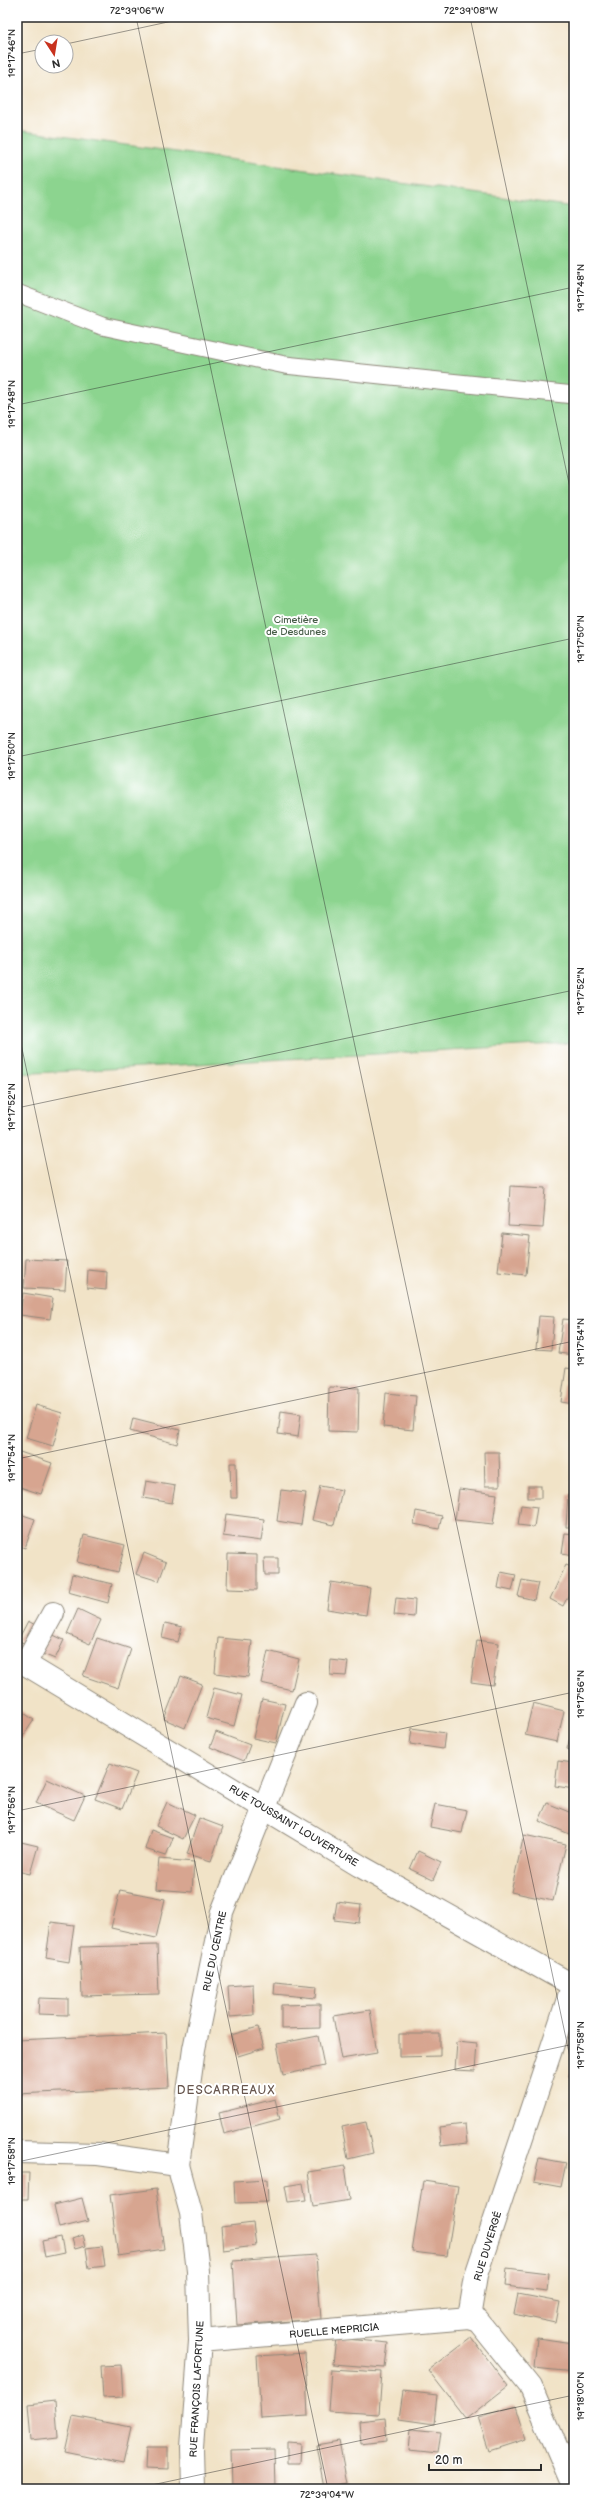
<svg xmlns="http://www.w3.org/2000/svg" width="591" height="2506" font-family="'Balsamiq Sans',sans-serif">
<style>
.green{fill:#8cd48f;stroke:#5c805d}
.building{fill:#d7a590}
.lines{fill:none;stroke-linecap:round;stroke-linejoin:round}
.lane-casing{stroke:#8e8779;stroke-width:19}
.street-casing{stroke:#8e8779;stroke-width:24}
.lane{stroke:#fff;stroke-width:17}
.street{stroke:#fff;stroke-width:22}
.ticks{fill:none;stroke:#2b2b2b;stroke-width:1;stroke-opacity:0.45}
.labels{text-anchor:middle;stroke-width:4;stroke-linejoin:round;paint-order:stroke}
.park-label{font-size:10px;fill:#485e49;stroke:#fff}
.street-label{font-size:10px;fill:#2b2b2b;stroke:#fff}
.quarter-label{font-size:12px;letter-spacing:1px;fill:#67564e;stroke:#fff}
.neatline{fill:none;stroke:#2b2b2b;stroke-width:1.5}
.ticks-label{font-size:10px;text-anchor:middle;fill:#2b2b2b}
</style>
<rect width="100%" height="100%" fill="#fff"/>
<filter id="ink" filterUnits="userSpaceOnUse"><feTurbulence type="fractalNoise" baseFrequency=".025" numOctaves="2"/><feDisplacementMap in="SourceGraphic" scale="8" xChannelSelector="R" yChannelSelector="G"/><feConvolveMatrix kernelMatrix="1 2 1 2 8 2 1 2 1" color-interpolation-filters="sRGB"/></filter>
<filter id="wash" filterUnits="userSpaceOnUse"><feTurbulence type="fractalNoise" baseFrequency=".012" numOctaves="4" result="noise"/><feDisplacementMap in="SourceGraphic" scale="16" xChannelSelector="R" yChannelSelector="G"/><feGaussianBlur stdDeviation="0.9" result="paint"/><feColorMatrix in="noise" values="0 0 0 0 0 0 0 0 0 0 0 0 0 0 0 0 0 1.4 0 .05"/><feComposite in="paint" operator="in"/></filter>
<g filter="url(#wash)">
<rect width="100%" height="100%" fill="#f1e3c7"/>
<!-- green -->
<polygon class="green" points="17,130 574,207 574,1043 17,1074"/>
<g id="blocks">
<!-- building -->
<g class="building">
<polygon points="510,1186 546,1188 543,1228 508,1226"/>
<polygon points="502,1233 530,1236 526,1275 498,1272"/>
<polygon points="26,1259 67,1261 65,1290 24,1288"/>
<polygon points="88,1270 107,1272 106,1290 87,1288"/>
<polygon points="23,1293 53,1298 50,1319 20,1315"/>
<polygon points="539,1316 554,1317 551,1350 536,1349"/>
<polygon points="563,1319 574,1320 574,1355 558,1353"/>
<polygon points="566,1368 574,1369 574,1404 561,1402"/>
<polygon points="329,1387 359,1388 358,1432 328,1431"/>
<polygon points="386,1393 416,1396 413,1430 383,1427"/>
<polygon points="36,1405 62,1413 53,1446 26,1438"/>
<polygon points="281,1411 301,1414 298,1437 278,1434"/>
<polygon points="133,1418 180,1430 177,1444 130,1431"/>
<polygon points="17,1451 52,1463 41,1494 17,1486"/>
<polygon points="484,1452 499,1452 500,1486 485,1486"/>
<polygon points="230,1463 236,1463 237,1498 231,1498"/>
<polygon points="146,1481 175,1486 172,1503 143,1498"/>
<polygon points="320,1486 342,1490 334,1525 312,1520"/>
<rect x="528" y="1486" width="13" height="12"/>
<polygon points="459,1489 497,1494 493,1524 455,1520"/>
<polygon points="281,1490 306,1493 301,1525 277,1521"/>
<polygon points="568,1494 574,1494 574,1527 566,1527"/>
<polygon points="521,1505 537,1507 534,1527 518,1525"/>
<polygon points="416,1511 442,1516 439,1529 414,1524"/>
<polygon points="17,1513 35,1519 25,1548 17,1545"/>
<polygon points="226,1514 264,1519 261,1541 223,1536"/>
<polygon points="565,1533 574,1534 574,1556 562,1554"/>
<polygon points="84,1535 125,1545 118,1572 77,1562"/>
<polygon points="144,1553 166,1562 159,1581 136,1574"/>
<polygon points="228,1554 257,1555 257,1590 227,1589"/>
<polygon points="264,1558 278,1558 278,1575 265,1575"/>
<polygon points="566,1565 574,1568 574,1584 563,1606 550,1599"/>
<polygon points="501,1572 516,1575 512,1591 498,1588"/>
<polygon points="72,1574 112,1584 108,1603 68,1592"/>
<polygon points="522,1580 538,1583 534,1600 518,1596"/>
<polygon points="331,1582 370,1588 366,1615 327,1609"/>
<polygon points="396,1598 415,1600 414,1617 394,1615"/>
<polygon points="78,1609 101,1620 90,1644 67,1634"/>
<polygon points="28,1621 39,1627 29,1646 18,1640"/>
<polygon points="165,1623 182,1627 178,1642 162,1638"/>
<polygon points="49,1633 64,1640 55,1659 40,1653"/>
<polygon points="97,1638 131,1649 118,1688 83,1676"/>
<polygon points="218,1638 252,1641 248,1677 215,1673"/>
<polygon points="477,1640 499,1643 493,1685 471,1682"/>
<polygon points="268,1651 299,1659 292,1690 261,1683"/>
<polygon points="331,1660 348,1662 346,1676 330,1675"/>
<polygon points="181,1676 202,1684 185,1728 164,1719"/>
<polygon points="214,1688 242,1695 234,1726 206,1718"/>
<polygon points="262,1699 285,1704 276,1743 253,1738"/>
<polygon points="533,1703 564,1711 557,1742 525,1735"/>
<polygon points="17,1708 34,1720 17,1745"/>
<polygon points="574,1722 574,1751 567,1749"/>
<polygon points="412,1728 445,1733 443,1749 410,1744"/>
<polygon points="216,1732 250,1745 244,1761 210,1747"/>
<polygon points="558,1761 574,1763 574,1789 555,1786"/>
<polygon points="110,1763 137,1773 122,1809 95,1799"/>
<polygon points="47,1779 85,1796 74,1820 36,1803"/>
<polygon points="167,1802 195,1815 183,1839 156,1826"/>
<polygon points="547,1803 574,1814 574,1836 539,1821"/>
<polygon points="435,1804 467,1810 462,1833 430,1827"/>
<polygon points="199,1818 223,1827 211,1861 187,1854"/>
<polygon points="151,1830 173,1838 166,1856 145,1849"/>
<polygon points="524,1835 566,1844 553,1901 511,1892"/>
<polygon points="17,1841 38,1846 30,1874 17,1871"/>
<polygon points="418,1851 441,1862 433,1880 410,1869"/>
<polygon points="159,1859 194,1862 192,1892 156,1889"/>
<polygon points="120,1890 165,1899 156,1938 111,1928"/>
<polygon points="337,1902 361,1905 359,1923 334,1920"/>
<polygon points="51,1922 74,1925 69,1962 46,1958"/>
<polygon points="157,1945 159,1994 82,1996 80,1947"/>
<polygon points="275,1982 317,1986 316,1998 274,1994"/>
<polygon points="253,1984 254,2015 230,2017 228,1986"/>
<polygon points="39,1998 68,1999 68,2015 38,2014"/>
<polygon points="320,2004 320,2028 281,2029 281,2005"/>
<polygon points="370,2010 377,2053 341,2059 333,2016"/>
<polygon points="258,2027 264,2048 238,2056 231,2035"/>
<polygon points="166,2033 169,2087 17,2094 17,2040"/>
<polygon points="399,2034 440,2034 440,2056 399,2057"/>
<polygon points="318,2036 324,2066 283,2075 277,2044"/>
<polygon points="457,2042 477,2044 475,2071 455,2070"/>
<polygon points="574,2066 574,2078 569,2076"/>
<polygon points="275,2099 280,2119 224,2134 219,2113"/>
<polygon points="366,2122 373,2153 348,2159 342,2127"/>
<polygon points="465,2124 467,2143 441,2146 439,2127"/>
<polygon points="539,2158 566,2163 561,2187 534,2182"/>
<polygon points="345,2166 350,2200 313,2206 308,2172"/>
<polygon points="17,2173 29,2173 28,2199 17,2199"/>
<polygon points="267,2179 268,2202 235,2203 234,2181"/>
<polygon points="423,2181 458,2186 447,2256 412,2252"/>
<polygon points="303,2183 306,2200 288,2202 285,2186"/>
<polygon points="156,2189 164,2249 118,2256 110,2195"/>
<polygon points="82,2198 88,2221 59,2228 54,2205"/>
<polygon points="253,2223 256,2246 223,2250 221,2227"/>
<polygon points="83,2235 86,2246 75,2249 72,2239"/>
<polygon points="61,2237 64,2253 45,2257 42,2241"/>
<polygon points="102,2246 105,2266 89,2268 86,2248"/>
<polygon points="316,2255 321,2319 237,2325 233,2261"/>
<polygon points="507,2268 549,2273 547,2291 505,2286"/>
<polygon points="518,2294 560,2302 556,2323 514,2314"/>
<polygon points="471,2337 508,2386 466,2419 428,2370"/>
<polygon points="336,2338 388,2343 385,2368 333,2364"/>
<polygon points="537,2338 574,2343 574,2372 534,2368"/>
<polygon points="305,2353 308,2416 261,2419 257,2356"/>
<polygon points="121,2365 123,2397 103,2398 101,2366"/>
<polygon points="331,2369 382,2372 379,2414 328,2411"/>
<polygon points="403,2391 437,2395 434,2424 399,2419"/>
<polygon points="55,2401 58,2437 31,2440 28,2404"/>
<polygon points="516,2406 526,2439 489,2451 478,2417"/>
<polygon points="73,2416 131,2427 123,2464 65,2452"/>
<polygon points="385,2418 387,2441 361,2444 359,2421"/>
<polygon points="411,2429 441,2432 438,2454 409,2451"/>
<polygon points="339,2441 347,2483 324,2488 316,2445"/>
<polygon points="287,2442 301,2443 300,2463 287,2463"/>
<polygon points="146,2447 168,2447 168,2470 145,2469"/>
<polygon points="274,2449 275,2489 232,2489 231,2450"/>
</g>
</g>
</g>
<g filter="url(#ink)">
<use href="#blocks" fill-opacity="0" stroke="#8e8779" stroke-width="1"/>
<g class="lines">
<!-- lane casing -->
<g class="lane-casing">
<polyline id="lane" points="17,293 102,326 285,365 574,395"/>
</g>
<!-- street casing -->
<g class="street-casing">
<g id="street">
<polyline points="17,1659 360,1866 574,1986"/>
<polyline points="25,1664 53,1613"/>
<polyline points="574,1981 476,2275 469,2318 478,2321 531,2387 574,2488"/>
<polyline points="17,2152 98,2154 178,2165 191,2213 198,2271 200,2341 192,2447 193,2489"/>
<polyline points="178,2165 194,2049 222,1912 306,1703"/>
<polyline points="200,2341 469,2318"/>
</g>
</g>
<!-- lane -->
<use href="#lane" class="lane"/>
<!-- street -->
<use href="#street" class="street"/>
</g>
</g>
<!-- ticks -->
<path class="ticks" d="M136 17 574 2076M470 17 574 507M66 44 191 17M17 54 42 49M17 405 574 287M17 757 574 638M17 1025 328 2489M17 1108 574 990M17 1459 574 1341M17 1811 574 1692M17 2162 574 2044M133 2489 574 2395"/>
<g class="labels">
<!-- park labels -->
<g class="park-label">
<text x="296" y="623">Cimetière<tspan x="296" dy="12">de Desdunes</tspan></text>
</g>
<!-- street labels -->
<g class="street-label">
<text transform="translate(294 1825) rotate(31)" y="4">RUE TOUSSAINT LOUVERTURE</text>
<text transform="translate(214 1951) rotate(-78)" y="4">RUE DU CENTRE</text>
<text transform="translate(487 2246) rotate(-73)" y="4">RUE DUVERGÉ</text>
<text transform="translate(334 2330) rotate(-5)" y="4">RUELLE MEPRICIA</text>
<text transform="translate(196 2389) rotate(-87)" y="4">RUE FRANÇOIS LAFORTUNE</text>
</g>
<!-- quarter labels -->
<g class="quarter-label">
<text x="226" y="2094">DESCARREAUX</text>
</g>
</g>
<!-- margin -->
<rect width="591" height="2506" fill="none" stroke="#fff" stroke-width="44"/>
<!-- north arrow -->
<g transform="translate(54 54) rotate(168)"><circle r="19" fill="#ffffff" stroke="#aaaaaa"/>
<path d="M0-3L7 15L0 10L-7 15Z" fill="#c8321e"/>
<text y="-6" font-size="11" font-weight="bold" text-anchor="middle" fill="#2b2b2b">N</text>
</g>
<!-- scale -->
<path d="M429 2464v6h112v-6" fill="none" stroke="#2b2b2b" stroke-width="2"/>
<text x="435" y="2464" font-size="12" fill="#2b2b2b" stroke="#ffffff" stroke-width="3" paint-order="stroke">20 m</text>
<rect x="22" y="22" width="547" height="2462" class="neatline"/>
<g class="ticks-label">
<text x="137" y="14">72°39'06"W</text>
<text x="471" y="14">72°39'08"W</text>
<text transform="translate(11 53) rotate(-90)" y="4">19°17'46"N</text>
<text transform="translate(580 288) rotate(-90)" y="4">19°17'48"N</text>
<text transform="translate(11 404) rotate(-90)" y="4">19°17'48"N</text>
<text transform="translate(580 639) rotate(-90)" y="4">19°17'50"N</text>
<text transform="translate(11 756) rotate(-90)" y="4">19°17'50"N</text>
<text transform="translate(580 991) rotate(-90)" y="4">19°17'52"N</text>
<text transform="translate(11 1107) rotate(-90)" y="4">19°17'52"N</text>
<text transform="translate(580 1342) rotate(-90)" y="4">19°17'54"N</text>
<text transform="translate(11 1458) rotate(-90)" y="4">19°17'54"N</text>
<text transform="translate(580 1694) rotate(-90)" y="4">19°17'56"N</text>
<text transform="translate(11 1810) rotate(-90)" y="4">19°17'56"N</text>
<text transform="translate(580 2045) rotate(-90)" y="4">19°17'58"N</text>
<text transform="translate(11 2161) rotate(-90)" y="4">19°17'58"N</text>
<text transform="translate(580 2396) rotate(-90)" y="4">19°18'00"N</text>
<text x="327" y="2498">72°39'04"W</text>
</g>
</svg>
